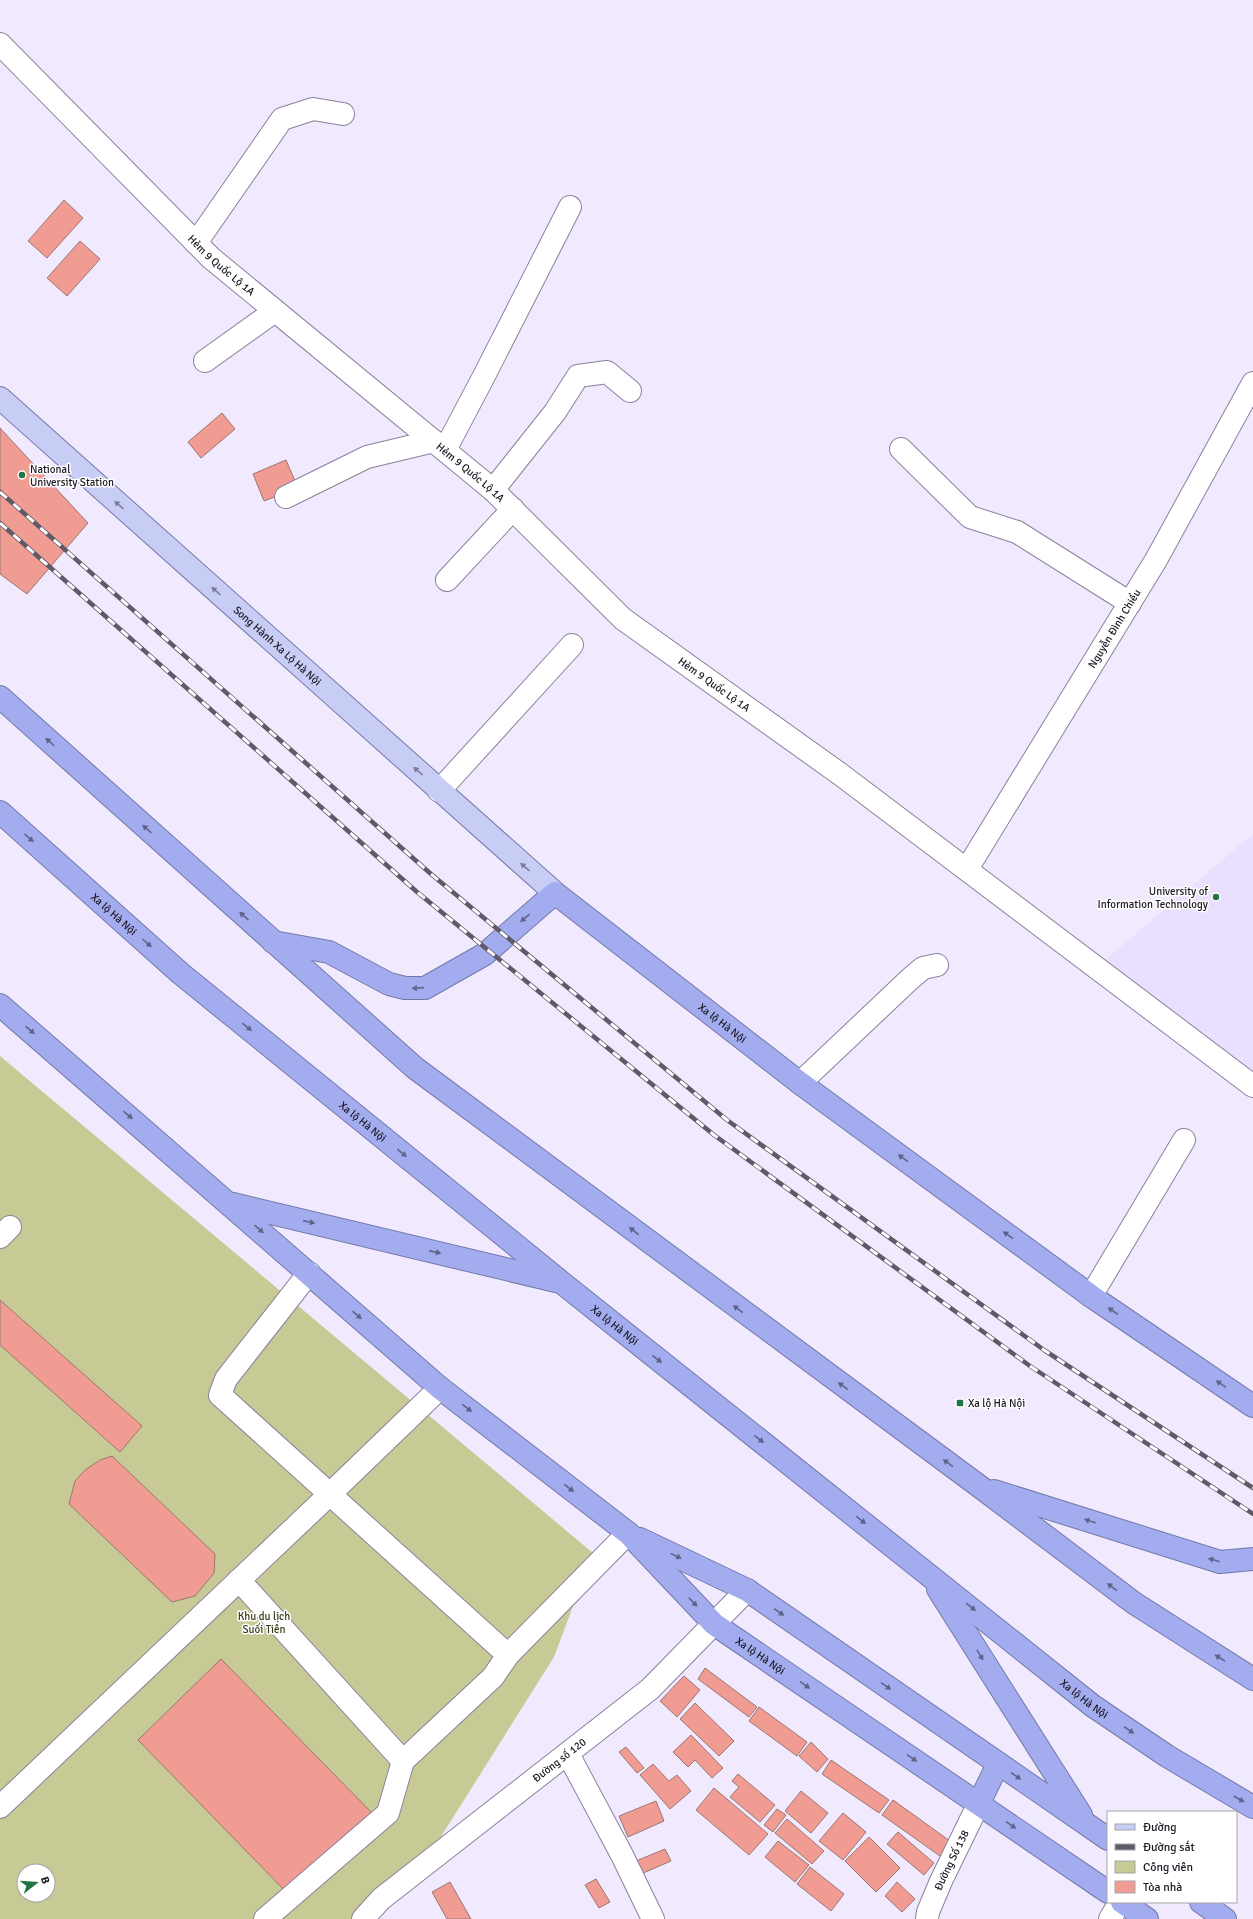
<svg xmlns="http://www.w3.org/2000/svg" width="1253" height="1919" font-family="Signika,sans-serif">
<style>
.built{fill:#eadffe}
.green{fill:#c7ca95;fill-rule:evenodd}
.building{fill:#f19c93;stroke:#9a7672}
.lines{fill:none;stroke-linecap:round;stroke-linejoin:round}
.minor-casing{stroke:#8b809d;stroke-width:24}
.major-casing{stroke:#7479a8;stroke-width:24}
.highway-casing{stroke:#7479a8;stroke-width:24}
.minor{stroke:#fff;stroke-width:22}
.major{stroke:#c8cdf5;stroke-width:22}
.highway{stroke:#a3acef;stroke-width:22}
.rail-casing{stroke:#5f5a68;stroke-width:4.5}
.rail{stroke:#fff;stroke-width:3;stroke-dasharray:9;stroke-linecap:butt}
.oneway{fill:#7b7c97}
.oneway2{fill:#60628a}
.poi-dot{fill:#217445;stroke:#fff;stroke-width:1.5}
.labels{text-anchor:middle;stroke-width:3;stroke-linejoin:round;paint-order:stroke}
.street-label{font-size:11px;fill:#1d1924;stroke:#fff}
.poi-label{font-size:11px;fill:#1d1924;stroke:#fff;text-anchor:start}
.park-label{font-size:11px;fill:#3b3c19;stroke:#fff}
</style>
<rect width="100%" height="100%" fill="#f1eafe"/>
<!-- built -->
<polygon class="built" points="1253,834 1253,1073 1105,960"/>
<!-- green -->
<path class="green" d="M0 1056 593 1553 554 1657 425 1862 372 1919H0ZM24 1871H48V1895H24Z"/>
<!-- building -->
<g class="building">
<polygon points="64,200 83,218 47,258 28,241"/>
<polygon points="80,241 100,259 67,296 47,278"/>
<polygon points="222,413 235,429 201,458 188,442"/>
<polygon points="0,428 88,523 27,594 0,574"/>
<polygon points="286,460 298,488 264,501 253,474"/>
<polygon points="0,1300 142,1426 120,1452 0,1345"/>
<polygon points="112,1456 215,1554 214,1573 195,1596 172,1602 69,1504 75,1481 85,1470 100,1460"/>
<polygon points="221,1659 373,1814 290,1896 138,1740"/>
<polygon points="705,1668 757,1707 749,1717 698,1679"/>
<polygon points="684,1676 700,1690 677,1717 660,1701"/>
<polygon points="695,1703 734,1741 719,1756 680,1719"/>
<polygon points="759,1707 807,1742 797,1756 749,1721"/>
<polygon points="691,1735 723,1768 712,1778 695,1760 688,1767 673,1752"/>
<polygon points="811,1742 828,1759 817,1772 799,1756"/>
<polygon points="626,1747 644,1768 637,1773 619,1752"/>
<polygon points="831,1760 889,1800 879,1813 822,1774"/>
<polygon points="653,1764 669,1781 677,1775 691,1791 670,1809 640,1775"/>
<polygon points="738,1774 775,1805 760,1822 730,1797 739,1787 732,1781"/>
<polygon points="714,1788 768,1834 749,1855 696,1810"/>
<polygon points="801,1791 828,1813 811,1833 785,1811"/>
<polygon points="893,1800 950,1841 940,1856 882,1815"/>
<polygon points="656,1801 664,1821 628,1837 619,1816"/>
<polygon points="777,1809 786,1815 773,1832 764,1825"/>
<polygon points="843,1813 866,1832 843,1860 819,1841"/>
<polygon points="787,1819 824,1851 812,1864 775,1833"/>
<polygon points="898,1832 934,1863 924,1875 887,1844"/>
<polygon points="869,1837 900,1868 876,1892 845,1861"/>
<polygon points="778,1841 809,1865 795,1882 765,1857"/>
<polygon points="665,1849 671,1861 641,1874 636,1861"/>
<polygon points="810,1867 844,1894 831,1911 797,1884"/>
<polygon points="596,1879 610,1902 599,1908 585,1885"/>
<polygon points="450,1882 471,1919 447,1919 432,1892"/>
<polygon points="897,1882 915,1899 902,1912 885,1896"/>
</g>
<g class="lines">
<!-- minor casing -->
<g class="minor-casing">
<g id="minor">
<path id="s1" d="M0 44 211 258 493 490 623 619 840 774 1253 1086"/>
<polyline points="196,243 282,119 313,109 343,114"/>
<polyline points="205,361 275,311"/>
<polyline points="901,449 970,517 1017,532 1130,603"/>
<polyline points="445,450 484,376 570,207"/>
<polyline points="493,490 555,412 578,376 607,372 630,391"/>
<polyline points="286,497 367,457 434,441"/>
<polyline points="447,580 513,509"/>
<polyline points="439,791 572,645"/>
<path id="s2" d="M967 869 1156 560 1253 383"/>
<polyline points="800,1083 910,979 923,968 937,965"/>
<polyline points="0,1237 10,1227"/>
<polyline points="1091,1296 1184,1140"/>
<polyline points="239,1580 403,1761"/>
<polyline points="508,1655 628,1533"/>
<polyline points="568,1754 622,1855 653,1919"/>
<polyline points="0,1807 330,1494 440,1388"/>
<polyline points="265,1919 388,1813 403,1761 493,1677 508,1655 220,1395 226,1379 309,1273"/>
<path id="s3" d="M363 1919 381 1899 650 1689 747 1590"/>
<path id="s4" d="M927 1919 928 1912 941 1881 979 1803"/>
<polyline points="1110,1919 1120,1902"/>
</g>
</g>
<!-- major casing -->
<g class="major-casing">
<g id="major">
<path id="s5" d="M0 398 555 893"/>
</g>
</g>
<!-- highway casing -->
<g class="highway-casing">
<g id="highway">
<polyline points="0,697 415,1068 979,1486 1134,1603 1253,1679"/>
<path id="s6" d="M0 812 180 973 561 1282 1093 1706 1167 1756 1253 1807"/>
<path id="s7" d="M273 942 329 952 389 984 405 988H425L485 954 555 893 800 1083 1091 1296 1253 1406"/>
<path id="s8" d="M0 1005 440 1388 628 1533 714 1624 1108 1892"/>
<polyline points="233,1204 556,1281"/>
<polyline points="994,1491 1220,1562 1253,1559"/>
<polyline points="640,1539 747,1590 1108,1839"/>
<polyline points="938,1589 1081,1815"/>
<polyline points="979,1803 998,1764"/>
<polyline points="1122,1902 1147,1919"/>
<polyline points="1201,1902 1225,1919"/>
</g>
</g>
<!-- minor -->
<use href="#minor" class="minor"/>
<!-- major -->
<use href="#major" class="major"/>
<!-- highway -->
<use href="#highway" class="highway"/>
<!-- rail casing -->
<g class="rail-casing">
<g id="rail">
<polyline points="0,492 431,874 727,1120 1044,1350 1253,1488"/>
<polyline points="0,523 417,892 714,1135 1030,1366 1253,1514"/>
</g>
</g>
<!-- rail -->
<use href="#rail" class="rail"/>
</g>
<!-- one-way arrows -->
<defs><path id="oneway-solid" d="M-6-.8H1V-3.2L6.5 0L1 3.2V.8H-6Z"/></defs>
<g class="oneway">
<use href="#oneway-solid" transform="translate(119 505) rotate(-138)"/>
<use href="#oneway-solid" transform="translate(216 591) rotate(-138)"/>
<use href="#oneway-solid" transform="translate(418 771) rotate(-138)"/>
<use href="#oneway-solid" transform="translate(525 867) rotate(-139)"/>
</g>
<g class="oneway2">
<use href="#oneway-solid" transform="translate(50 742) rotate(-138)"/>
<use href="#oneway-solid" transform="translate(147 829) rotate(-138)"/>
<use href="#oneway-solid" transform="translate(29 838) rotate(42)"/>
<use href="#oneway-solid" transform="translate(244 916) rotate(-138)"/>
<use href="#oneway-solid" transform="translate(525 918) rotate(139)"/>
<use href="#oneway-solid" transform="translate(147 943) rotate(42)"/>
<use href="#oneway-solid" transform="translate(418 988) rotate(176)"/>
<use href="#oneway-solid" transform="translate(247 1027) rotate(39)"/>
<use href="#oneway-solid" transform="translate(30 1030) rotate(41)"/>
<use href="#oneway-solid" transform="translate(128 1115) rotate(41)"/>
<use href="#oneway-solid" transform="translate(402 1153) rotate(39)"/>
<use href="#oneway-solid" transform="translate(903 1158) rotate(-144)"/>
<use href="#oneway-solid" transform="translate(309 1222) rotate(13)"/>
<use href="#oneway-solid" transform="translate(259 1229) rotate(41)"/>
<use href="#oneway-solid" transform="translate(634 1231) rotate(-143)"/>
<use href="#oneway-solid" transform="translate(1008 1235) rotate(-144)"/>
<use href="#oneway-solid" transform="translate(435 1252) rotate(13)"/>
<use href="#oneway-solid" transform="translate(738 1309) rotate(-143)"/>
<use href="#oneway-solid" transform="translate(1113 1311) rotate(-146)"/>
<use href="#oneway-solid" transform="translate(357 1315) rotate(41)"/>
<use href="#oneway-solid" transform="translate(657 1359) rotate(38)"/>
<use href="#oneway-solid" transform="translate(1221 1384) rotate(-146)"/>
<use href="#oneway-solid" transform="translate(843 1386) rotate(-144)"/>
<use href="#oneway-solid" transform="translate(467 1408) rotate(38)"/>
<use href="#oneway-solid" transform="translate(759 1439) rotate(38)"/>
<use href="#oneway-solid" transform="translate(948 1463) rotate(-144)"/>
<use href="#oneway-solid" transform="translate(569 1488) rotate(38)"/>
<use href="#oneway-solid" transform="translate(861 1520) rotate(38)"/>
<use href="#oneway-solid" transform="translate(1090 1521) rotate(-163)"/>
<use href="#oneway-solid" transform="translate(676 1556) rotate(26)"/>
<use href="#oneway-solid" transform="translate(1214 1560) rotate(-164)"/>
<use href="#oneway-solid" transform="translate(1112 1587) rotate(-143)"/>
<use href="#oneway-solid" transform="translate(693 1602) rotate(46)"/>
<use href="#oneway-solid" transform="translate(971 1607) rotate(39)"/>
<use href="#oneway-solid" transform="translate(779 1612) rotate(35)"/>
<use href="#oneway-solid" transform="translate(980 1655) rotate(58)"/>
<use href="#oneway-solid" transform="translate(1220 1658) rotate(-148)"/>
<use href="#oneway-solid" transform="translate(805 1685) rotate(34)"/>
<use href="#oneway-solid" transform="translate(886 1686) rotate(35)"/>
<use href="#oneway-solid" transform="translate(1129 1730) rotate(34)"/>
<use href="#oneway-solid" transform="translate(912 1758) rotate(34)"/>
<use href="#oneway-solid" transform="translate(1016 1776) rotate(34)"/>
<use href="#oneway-solid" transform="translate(1239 1799) rotate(30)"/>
<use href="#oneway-solid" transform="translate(1011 1825) rotate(35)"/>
</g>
<!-- markers -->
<g class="poi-dot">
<circle cx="22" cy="475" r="4"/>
<circle cx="1216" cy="897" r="4"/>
<rect x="956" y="1399" width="8" height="8" rx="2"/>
</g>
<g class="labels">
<!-- street labels -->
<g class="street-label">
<text dy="4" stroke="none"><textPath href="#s1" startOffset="313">Hẻm 9 Quốc Lộ 1A</textPath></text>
<text dy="4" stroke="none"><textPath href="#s1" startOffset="637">Hẻm 9 Quốc Lộ 1A</textPath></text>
<text dy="4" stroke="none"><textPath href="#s2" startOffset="282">Nguyễn Đình Chiểu</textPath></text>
<text dy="4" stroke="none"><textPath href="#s5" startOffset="372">Song Hành Xa Lộ Hà Nội</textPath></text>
<text dy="4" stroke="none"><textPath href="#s1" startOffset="961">Hẻm 9 Quốc Lộ 1A</textPath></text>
<text dy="4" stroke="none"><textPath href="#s6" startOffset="153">Xa lộ Hà Nội</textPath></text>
<text dy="4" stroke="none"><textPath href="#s7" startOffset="535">Xa lộ Hà Nội</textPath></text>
<text dy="4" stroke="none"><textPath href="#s6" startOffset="477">Xa lộ Hà Nội</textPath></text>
<text dy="4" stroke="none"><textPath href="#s6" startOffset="801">Xa lộ Hà Nội</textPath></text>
<text dy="4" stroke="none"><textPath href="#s8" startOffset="1002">Xa lộ Hà Nội</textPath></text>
<text dy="4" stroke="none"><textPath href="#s6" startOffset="1401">Xa lộ Hà Nội</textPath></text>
<text dy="4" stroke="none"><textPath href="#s3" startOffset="253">Đường số 120</textPath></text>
<text dy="4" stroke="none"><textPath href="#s4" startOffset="64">Đường Số 138</textPath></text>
</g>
<!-- poi labels -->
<g class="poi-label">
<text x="30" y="473">National<tspan x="30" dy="13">University Station</tspan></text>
<text x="1208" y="895" text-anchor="end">University of<tspan x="1208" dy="13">Information Technology</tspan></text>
<text x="968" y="1407">Xa lộ Hà Nội</text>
</g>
<!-- park labels -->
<g class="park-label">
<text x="264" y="1620">Khu du lịch<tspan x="264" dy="13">Suối Tiên</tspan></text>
</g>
</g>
<!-- legend -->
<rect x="1107" y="1811" width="130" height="92" fill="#ffffff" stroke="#a5a3a7"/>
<rect x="1115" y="1824" width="20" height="6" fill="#c8cdf5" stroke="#a5a3a7"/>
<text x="1143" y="1831" font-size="12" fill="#1d1924">Đường</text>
<rect x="1115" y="1844" width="20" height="6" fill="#5f5a68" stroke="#a5a3a7"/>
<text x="1143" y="1851" font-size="12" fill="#1d1924">Đường sắt</text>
<rect x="1115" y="1861" width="20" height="12" fill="#c7ca95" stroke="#a5a3a7"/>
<text x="1143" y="1871" font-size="12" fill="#1d1924">Công viên</text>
<rect x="1115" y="1881" width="20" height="12" fill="#f19c93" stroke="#a5a3a7"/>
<text x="1143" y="1891" font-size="12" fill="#1d1924">Tòa nhà</text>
<!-- north arrow -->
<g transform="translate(36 1883) rotate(73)"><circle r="19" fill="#ffffff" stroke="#a5a3a7"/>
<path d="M0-3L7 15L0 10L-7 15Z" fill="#217445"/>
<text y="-6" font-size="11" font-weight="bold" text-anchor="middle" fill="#1d1924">B</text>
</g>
</svg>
